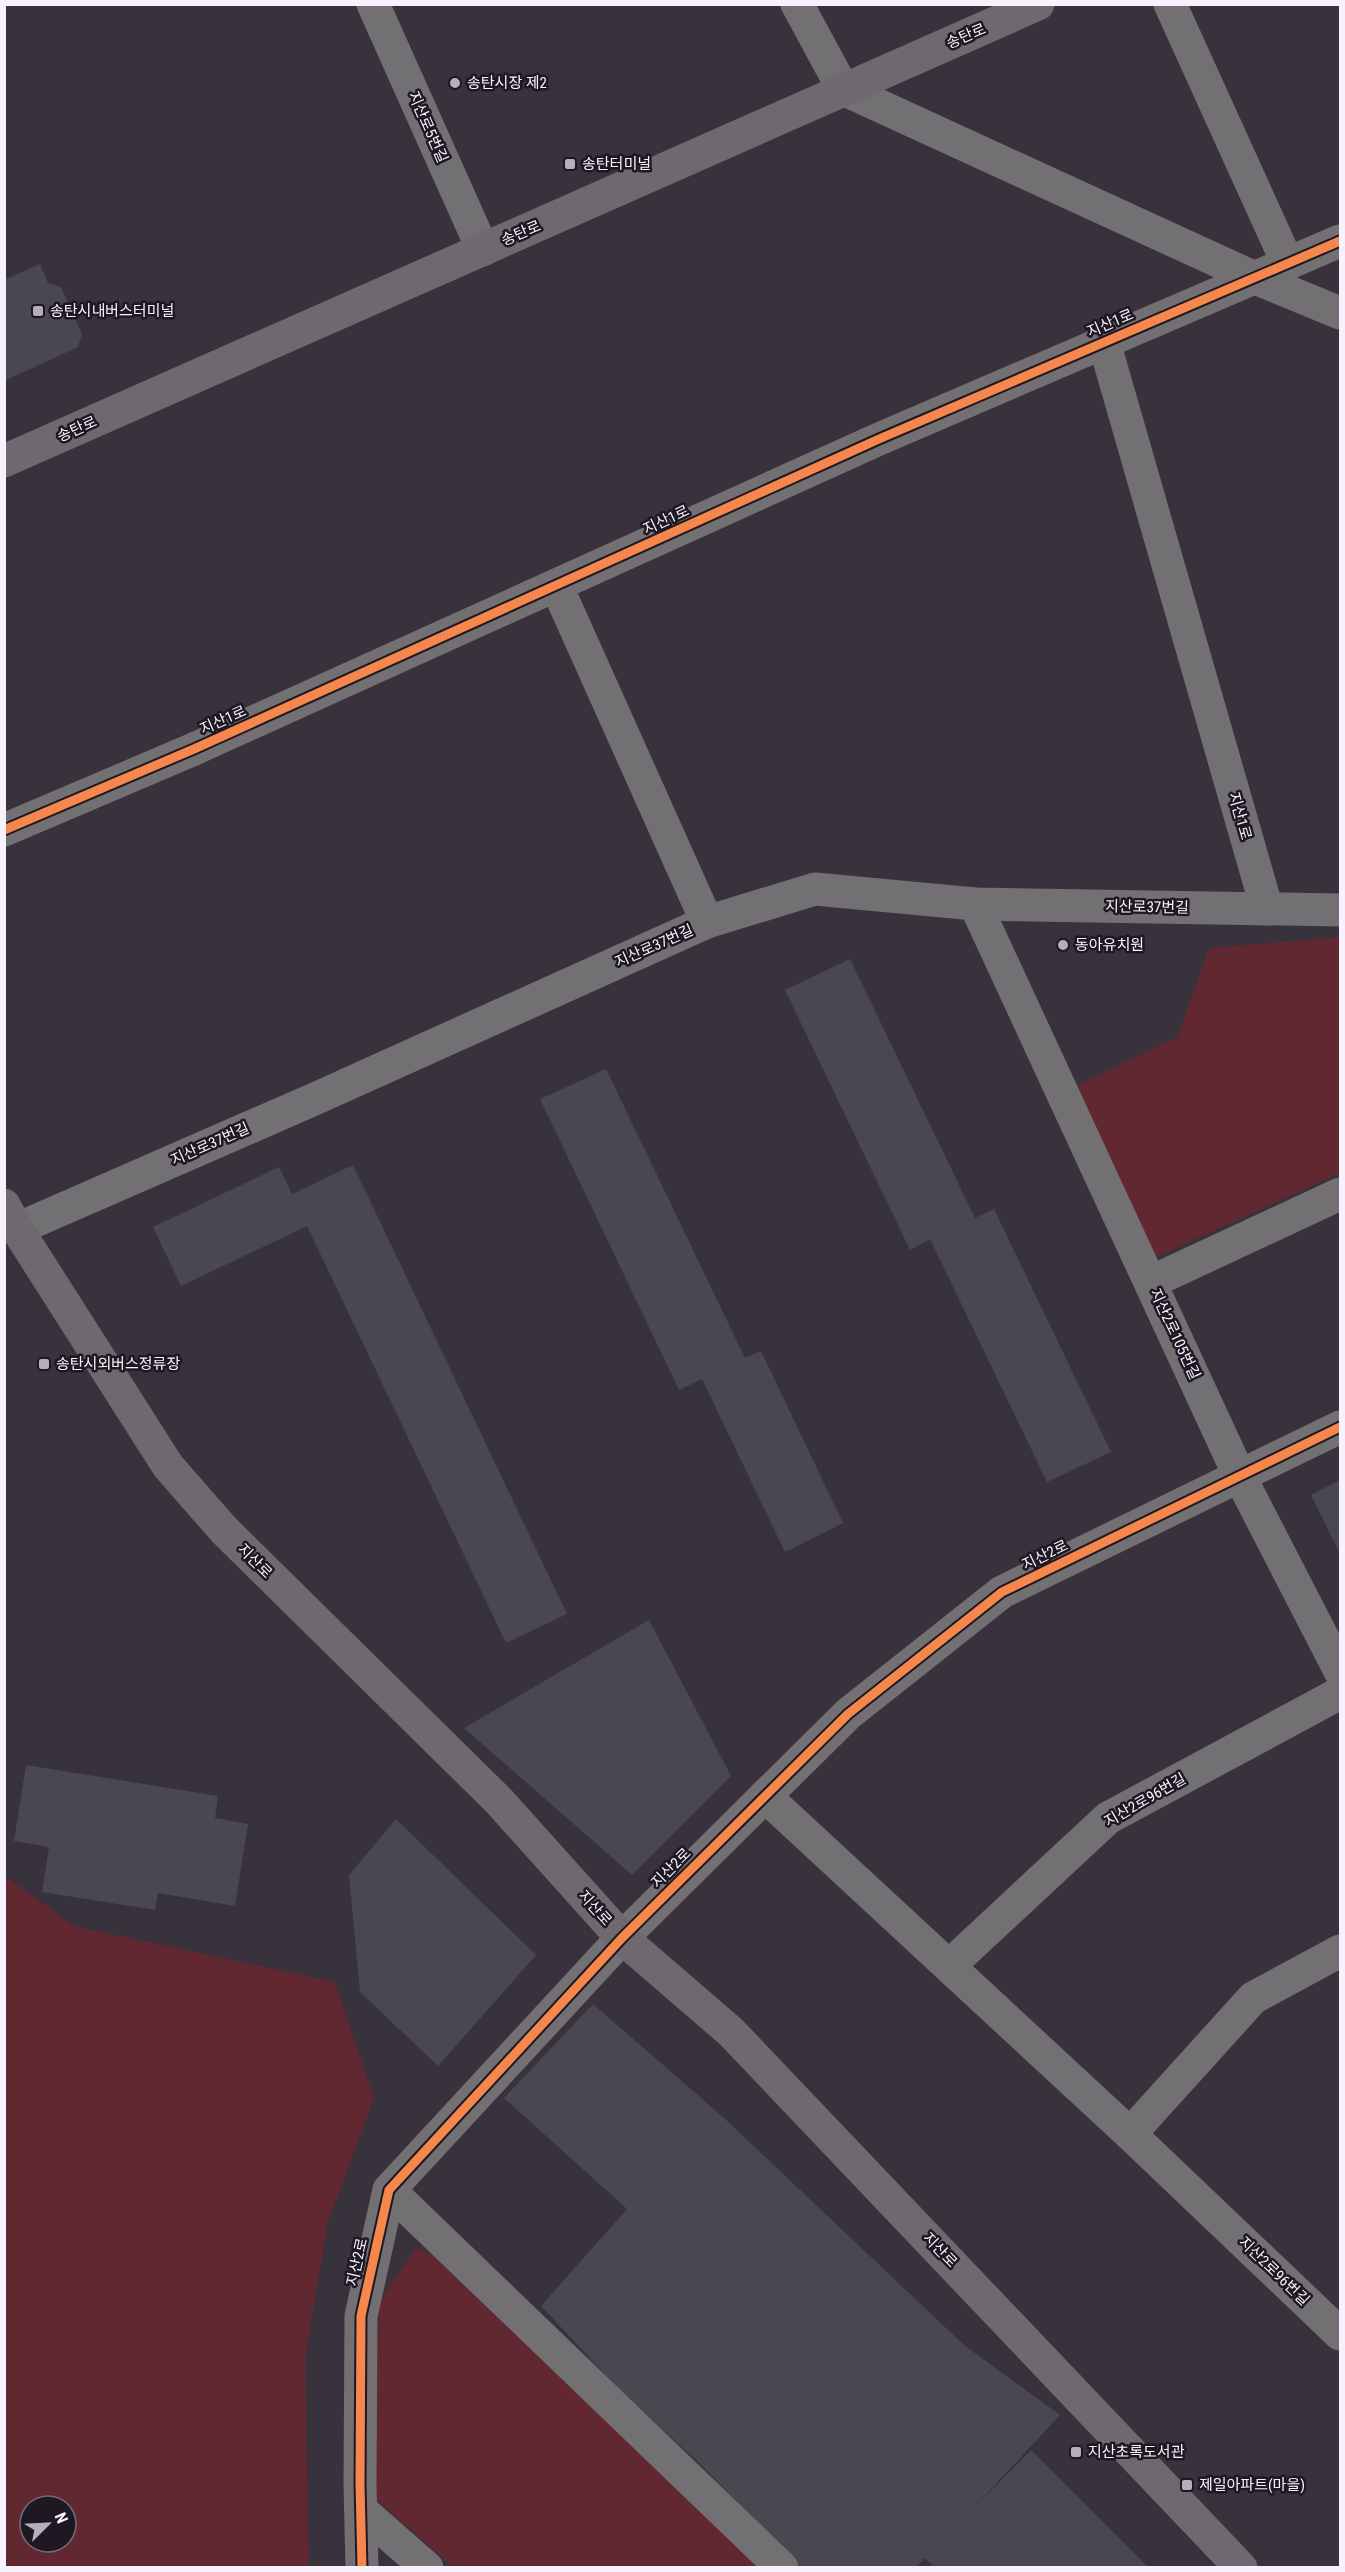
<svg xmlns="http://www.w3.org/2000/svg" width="1345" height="2572" font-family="'Roboto Condensed','Noto Sans KR',sans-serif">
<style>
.green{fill:#622831;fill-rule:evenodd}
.building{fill:#494851}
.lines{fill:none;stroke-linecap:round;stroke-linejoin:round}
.minor{stroke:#737073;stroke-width:33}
.secondary{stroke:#6d696e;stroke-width:33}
.cycleway-casing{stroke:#1d1821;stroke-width:13}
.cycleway{stroke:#f5874c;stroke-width:9}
.poi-dot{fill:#b4afba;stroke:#1d1821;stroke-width:2}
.labels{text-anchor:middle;stroke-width:5;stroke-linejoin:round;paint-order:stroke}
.street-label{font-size:15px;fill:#f8f2fe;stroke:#1d1821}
.poi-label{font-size:15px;fill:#f8f2fe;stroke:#1d1821;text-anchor:start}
</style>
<rect width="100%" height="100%" fill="#37323c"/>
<!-- green -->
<g class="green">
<polygon points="1340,937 1340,1173 1150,1260 1068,1090 1177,1037 1209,948"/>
<path d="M5 1876 74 1926 335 1982 374 2098 328 2222 305 2357 309 2567H5ZM30 2506H66V2542H30Z"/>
<polygon points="417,2247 456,2269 761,2567 453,2567 369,2493 380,2300"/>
</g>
<!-- building -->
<g class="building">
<polygon points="40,264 48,283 61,287 82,334 78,347 4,381 4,280"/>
<polygon points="850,959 975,1218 994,1209 1111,1452 1047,1482 930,1239 910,1250 785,990"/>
<polygon points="606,1069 745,1358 761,1351 843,1523 785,1552 702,1379 679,1390 540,1099"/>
<polygon points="353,1165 567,1614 506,1643 307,1226 181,1286 153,1227 279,1167 292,1194"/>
<polygon points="1340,1480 1340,1554 1311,1495"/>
<polygon points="649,1620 731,1776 632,1875 464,1728"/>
<polygon points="26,1765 218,1796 215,1818 248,1824 235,1906 158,1893 155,1910 42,1892 49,1847 14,1841"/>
<polygon points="396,1819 536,1955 438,2066 360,1992 349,1875"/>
<polygon points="593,2004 723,2117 964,2345 1060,2415 970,2512 1031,2450 1149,2568 935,2568 925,2558 915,2568 802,2568 698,2462 619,2389 541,2306 627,2209 504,2098"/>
</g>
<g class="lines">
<!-- minor -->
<g class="minor">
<polyline points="373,4 483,250"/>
<polyline points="797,4 843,89 1255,278 1340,313"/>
<polyline points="1170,4 1288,264"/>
<polyline points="1104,342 1267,909"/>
<polyline points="557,587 707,922"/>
<polyline points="4,830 194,749 879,439 1340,241"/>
<polyline points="975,904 1240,1477 1340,1671"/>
<polyline points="17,1229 319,1097 707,922 815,889 975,904 1340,910"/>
<polyline points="1151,1282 1340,1194"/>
<polyline points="765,1796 1130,2134 1340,2334"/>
<polyline points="949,1966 1108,1818 1340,1693"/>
<polyline points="1130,2134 1253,1998 1340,1951"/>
<polyline points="389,2190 782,2568"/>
<polyline points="361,2510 427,2568"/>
<polyline points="362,2568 360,2484 361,2316 389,2190 622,1938 848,1714 1002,1592 1340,1427"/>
</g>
<!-- secondary -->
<g class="secondary">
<polyline points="4,461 1038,4"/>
<polyline points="4,1205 17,1229 168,1466 224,1530 499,1801 622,1938 731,2032 1241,2568"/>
</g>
<!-- cycleway casing -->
<g class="cycleway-casing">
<g id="cycleway">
<polyline points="4,830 194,749 879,439 1340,241"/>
<polyline points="362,2568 360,2484 361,2316 389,2190 622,1938 848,1714 1002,1592 1340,1427"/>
</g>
</g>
<!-- cycleway -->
<use href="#cycleway" class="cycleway"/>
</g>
<!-- markers -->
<g class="poi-dot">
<circle cx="455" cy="83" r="6"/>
<rect x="564" y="158" width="12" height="12" rx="3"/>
<rect x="32" y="305" width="12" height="12" rx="3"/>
<circle cx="1063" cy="945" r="6"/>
<rect x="38" y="1358" width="12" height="12" rx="3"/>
<rect x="1070" y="2446" width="12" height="12" rx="3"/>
<rect x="1181" y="2479" width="12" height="12" rx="3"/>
</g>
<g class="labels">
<!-- street labels -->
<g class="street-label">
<text transform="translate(966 36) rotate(-23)" y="5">송탄로</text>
<text transform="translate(428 127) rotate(66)" y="5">지산로5번길</text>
<text transform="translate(521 233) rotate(-23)" y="5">송탄로</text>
<text transform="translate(1110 323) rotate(-23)" y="5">지산1로</text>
<text transform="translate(77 429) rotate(-24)" y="5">송탄로</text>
<text transform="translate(666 520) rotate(-25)" y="5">지산1로</text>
<text transform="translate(223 720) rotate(-24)" y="5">지산1로</text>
<text transform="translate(1240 816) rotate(74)" y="5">지산1로</text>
<text transform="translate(1147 907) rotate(1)" y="5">지산로37번길</text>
<text transform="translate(654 946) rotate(-24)" y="5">지산로37번길</text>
<text transform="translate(210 1144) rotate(-24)" y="5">지산로37번길</text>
<text transform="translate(1175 1334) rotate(65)" y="5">지산2로105번길</text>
<text transform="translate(1045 1555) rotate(-26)" y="5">지산2로</text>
<text transform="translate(255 1561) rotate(45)" y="5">지산로</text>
<text transform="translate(1145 1800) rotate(-30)" y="5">지산2로96번길</text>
<text transform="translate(671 1868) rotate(-45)" y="5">지산2로</text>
<text transform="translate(595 1908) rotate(48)" y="5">지산로</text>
<text transform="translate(940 2250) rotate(46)" y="5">지산로</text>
<text transform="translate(357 2262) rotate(-77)" y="5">지산2로</text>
<text transform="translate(1274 2271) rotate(44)" y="5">지산2로96번길</text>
</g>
<!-- poi labels -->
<g class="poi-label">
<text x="467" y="88">송탄시장 제2</text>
<text x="582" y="169">송탄터미널</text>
<text x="50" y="316">송탄시내버스터미널</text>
<text x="1075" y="950">동아유치원</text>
<text x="56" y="1369">송탄시외버스정류장</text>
<text x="1088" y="2457">지산초록도서관</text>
<text x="1199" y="2490">제일아파트(마을)</text>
</g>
</g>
<!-- border -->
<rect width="1345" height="2572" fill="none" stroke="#f8f2fe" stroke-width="12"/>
<!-- north arrow -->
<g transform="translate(48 2524) rotate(66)"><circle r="28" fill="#1d1821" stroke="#756f79" stroke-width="1.5"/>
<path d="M0-4.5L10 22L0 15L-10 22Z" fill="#b4afba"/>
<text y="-9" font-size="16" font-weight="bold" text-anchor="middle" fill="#f8f2fe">N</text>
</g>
</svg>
